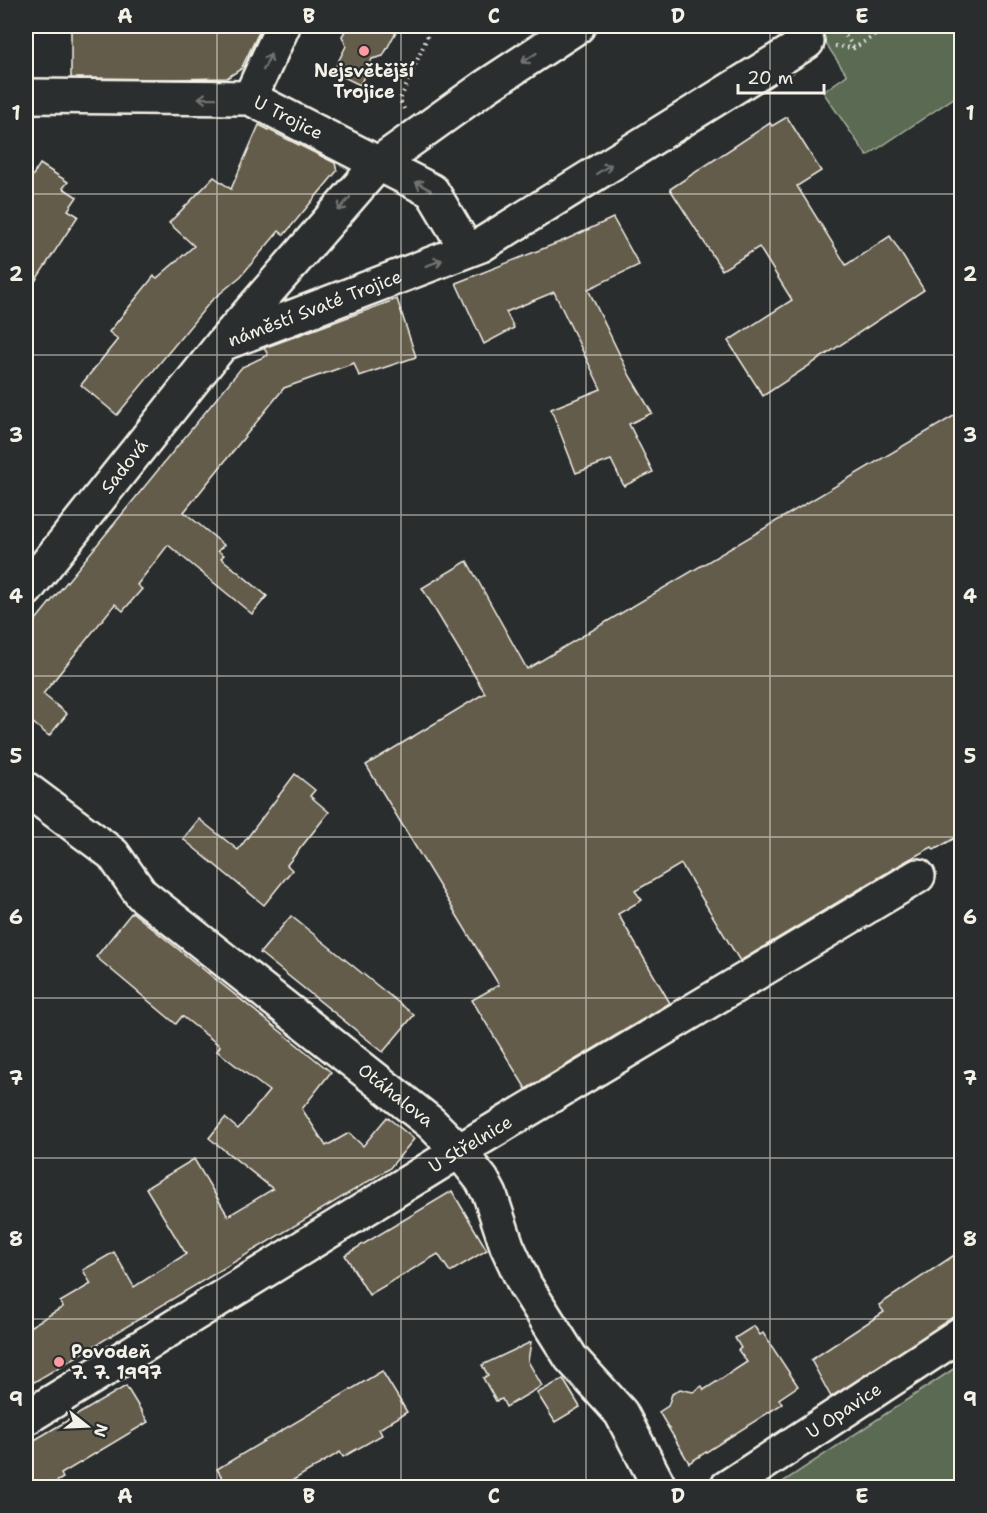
<svg xmlns="http://www.w3.org/2000/svg" width="987" height="1513" font-family="'Shantell Sans',sans-serif">
<style>
.green{fill:#5a6a52;stroke:#a7ae9d;stroke-width:1.5}
.building{fill:#645c4c;stroke:#f4f1e8;stroke-width:1.5}
.lines{fill:none;stroke-linecap:round;stroke-linejoin:round}
.minor-casing{stroke:#f4f1e8;stroke-width:38}
.path{stroke:#f4f1e8;stroke-width:4;stroke-dasharray:1.5 4.5;stroke-linecap:butt}
.minor{stroke:#2a2d2e;stroke-width:33}
.oneway{stroke:#71726f}
.grid{fill:none;stroke:#f4f1e8;stroke-width:1.5;stroke-opacity:0.55}
.poi-dot{fill:#ff9aa2;stroke:#2a2d2e;stroke-width:2}
.labels{text-anchor:middle;stroke-width:4.5;stroke-linejoin:round;paint-order:stroke}
.poi-label{font-size:18px;font-weight:bold;fill:#f4f1e8;stroke:#2a2d2e}
.street-label{font-size:18px;fill:#f4f1e8;stroke:#2a2d2e}
.neatline{fill:none;stroke:#f4f1e8;stroke-width:2}
.grid-label{font-size:20px;text-anchor:middle;font-weight:bold;fill:#f4f1e8}
</style>
<rect width="100%" height="100%" fill="#2a2d2e"/>
<filter id="ink" filterUnits="userSpaceOnUse"><feTurbulence type="fractalNoise" baseFrequency=".0167" numOctaves="2"/><feDisplacementMap in="SourceGraphic" scale="12" xChannelSelector="R" yChannelSelector="G"/><feConvolveMatrix kernelMatrix="1 2 1 2 8 2 1 2 1" color-interpolation-filters="sRGB"/></filter>
<g filter="url(#ink)">
<!-- green -->
<g class="green">
<polygon points="814,26 961,26 961,93 867,156 823,92 847,75"/>
<polygon points="961,1364 961,1487 775,1487"/>
</g>
<!-- building -->
<g class="building">
<polygon points="71,26 262,26 241,69 227,78 171,79 71,78"/>
<polygon points="348,26 399,26 383,56 372,59 360,85 333,72 346,46 342,36"/>
<polygon points="787,117 821,171 797,186 846,265 890,236 924,290 763,396 728,341 792,300 759,247 722,270 670,189 770,123 772,126"/>
<polygon points="259,125 335,163 337,171 284,235 279,231 241,276 211,301 117,415 81,385 118,339 109,332 154,276 157,278 194,246 169,223 214,177 231,189"/>
<polygon points="40,164 68,182 63,188 77,197 68,210 78,216 26,295 26,186"/>
<polygon points="613,218 639,265 588,289 630,376 652,413 629,424 653,472 624,486 611,460 576,473 551,409 601,389 554,292 506,312 514,328 484,344 456,283 565,240"/>
<polygon points="397,299 416,357 359,376 354,363 284,388 184,512 224,545 218,551 224,555 221,558 267,596 252,614 168,545 137,585 142,589 123,611 115,604 43,694 67,714 49,736 26,717 26,632 242,367 268,355 264,348"/>
<polygon points="962,411 962,834 934,850 932,847 908,860 740,961 681,864 635,891 642,900 618,914 670,1003 526,1089 472,1000 499,985 366,765 485,693 422,588 467,561 527,669"/>
<polygon points="295,774 315,790 310,796 329,812 287,865 292,870 264,905 183,839 199,819 238,850"/>
<polygon points="132,912 331,1072 302,1109 326,1146 349,1133 363,1146 387,1117 414,1139 389,1169 26,1387 26,1329 63,1307 60,1302 91,1284 83,1270 114,1252 134,1287 186,1254 146,1188 194,1159 228,1216 273,1189 209,1138 225,1118 238,1129 269,1091 217,1051 220,1046 182,1016 176,1024 96,957"/>
<polygon points="291,916 414,1015 383,1052 260,953"/>
<polygon points="452,1191 487,1250 450,1272 438,1254 369,1295 345,1255"/>
<polygon points="962,1250 962,1313 831,1397 811,1360 884,1312 879,1305"/>
<polygon points="754,1326 760,1335 763,1333 798,1386 779,1399 782,1404 689,1463 659,1412 668,1406 672,1394 680,1389 693,1392 702,1386 704,1390 747,1362 738,1350 741,1348 735,1338"/>
<polygon points="531,1342 528,1361 542,1386 506,1407 502,1399 496,1401 483,1378 488,1375 482,1365"/>
<polygon points="382,1371 407,1412 379,1429 382,1435 343,1457 340,1452 280,1488 228,1488 217,1469"/>
<polygon points="563,1379 580,1407 555,1422 537,1393"/>
<polygon points="126,1386 148,1422 61,1474 63,1478 46,1488 26,1488 26,1445"/>
</g>
<g class="lines">
<!-- minor casing -->
<g class="minor-casing">
<g id="minor">
<path id="s1" d="M26 96 250 98 432 191 467 250"/>
<polyline points="250,98 283,26"/>
<path id="s2" d="M227 342 481 245 807 42 797 26"/>
<path id="s3" d="M26 590 222 344 380 162 485 87 578 26"/>
<path id="s4" d="M26 789 113 854 141 894 431 1123 459 1151 482 1180 490 1195 507 1246 525 1285 571 1358 621 1413 660 1488"/>
<path id="s5" d="M26 1418 459 1151 918 876"/>
<path id="s6" d="M726 1488 962 1333"/>
</g>
</g>
<!-- path -->
<g class="path">
<polyline points="839,26 854,48"/>
<polyline points="835,46 854,48 890,26"/>
<polyline points="404,109 400,100 432,26"/>
</g>
<!-- minor -->
<use href="#minor" class="minor"/>
</g>
<!-- one-way arrows -->
<defs><path id="oneway-shaft" d="M-6 0H5M1.5-3L5.5 0L1.5 3" fill="none" stroke-width="1.6" stroke-linecap="round" stroke-linejoin="round" transform="scale(1.5)"/></defs>
<g class="oneway">
<use href="#oneway-shaft" transform="translate(529 58) rotate(146)"/>
<use href="#oneway-shaft" transform="translate(267 62) rotate(-65)"/>
<use href="#oneway-shaft" transform="translate(207 98) rotate(-179)"/>
<use href="#oneway-shaft" transform="translate(604 169) rotate(-32)"/>
<use href="#oneway-shaft" transform="translate(423 186) rotate(-151)"/>
<use href="#oneway-shaft" transform="translate(344 204) rotate(131)"/>
<use href="#oneway-shaft" transform="translate(434 263) rotate(-21)"/>
</g>
</g>
<!-- grid -->
<path class="grid" d="M217 26V1488M401 26V1488M586 26V1488M770 26V1488M26 194H962M26 355H962M26 515H962M26 676H962M26 837H962M26 998H962M26 1158H962M26 1319H962"/>
<!-- markers -->
<g class="poi-dot">
<circle cx="364" cy="51" r="6"/>
<circle cx="59" cy="1362" r="6"/>
</g>
<g class="labels">
<!-- poi labels -->
<g class="poi-label">
<text x="364" y="77">Nejsvětější<tspan x="364" dy="21">Trojice</tspan></text>
<text x="71" y="1358" text-anchor="start">Povodeň<tspan x="71" dy="21">7. 7. 1997</tspan></text>
</g>
<!-- street labels -->
<g class="street-label">
<text dy="6" stroke="none"><textPath href="#s1" startOffset="267">U Trojice</textPath></text>
<text dy="6" stroke="none"><textPath href="#s2" startOffset="94">náměstí Svaté Trojice</textPath></text>
<text dy="6" stroke="none"><textPath href="#s3" startOffset="158">Sadová</textPath></text>
<text dy="6" stroke="none"><textPath href="#s4" startOffset="482">Otáhalova</textPath></text>
<text dy="6" stroke="none"><textPath href="#s5" startOffset="522">U Střelnice</textPath></text>
<text dy="6" stroke="none"><textPath href="#s6" startOffset="141">U Opavice</textPath></text>
</g>
</g>
<!-- margin -->
<rect width="987" height="1513" fill="none" stroke="#2a2d2e" stroke-width="66"/>
<!-- north arrow -->
<g transform="translate(87 1426) rotate(108)" stroke="#2a2d2e" stroke-width="4.5" paint-order="stroke">
<path d="M0-4.5L10 22L0 15L-10 22Z" fill="#f4f1e8"/>
<text y="-9" font-size="16" font-weight="bold" text-anchor="middle" fill="#f4f1e8">N</text>
</g>
<!-- scale -->
<path d="M738 84v9h86v-9" fill="none" stroke="#f4f1e8" stroke-width="3"/>
<text x="747" y="84" font-size="18" fill="#f4f1e8" stroke="#2a2d2e" stroke-width="4.5" paint-order="stroke">20 m</text>
<rect x="33" y="33" width="921" height="1447" class="neatline"/>
<g class="grid-label">
<text x="125" y="23">A</text>
<text x="309" y="23">B</text>
<text x="494" y="23">C</text>
<text x="678" y="23">D</text>
<text x="862" y="23">E</text>
<text x="16" y="120">1</text>
<text x="970" y="120">1</text>
<text x="16" y="281">2</text>
<text x="970" y="281">2</text>
<text x="16" y="442">3</text>
<text x="970" y="442">3</text>
<text x="16" y="603">4</text>
<text x="970" y="603">4</text>
<text x="16" y="763">5</text>
<text x="970" y="763">5</text>
<text x="16" y="924">6</text>
<text x="970" y="924">6</text>
<text x="16" y="1085">7</text>
<text x="970" y="1085">7</text>
<text x="16" y="1246">8</text>
<text x="970" y="1246">8</text>
<text x="16" y="1406">9</text>
<text x="970" y="1406">9</text>
<text x="125" y="1503">A</text>
<text x="309" y="1503">B</text>
<text x="494" y="1503">C</text>
<text x="678" y="1503">D</text>
<text x="862" y="1503">E</text>
</g>
</svg>
